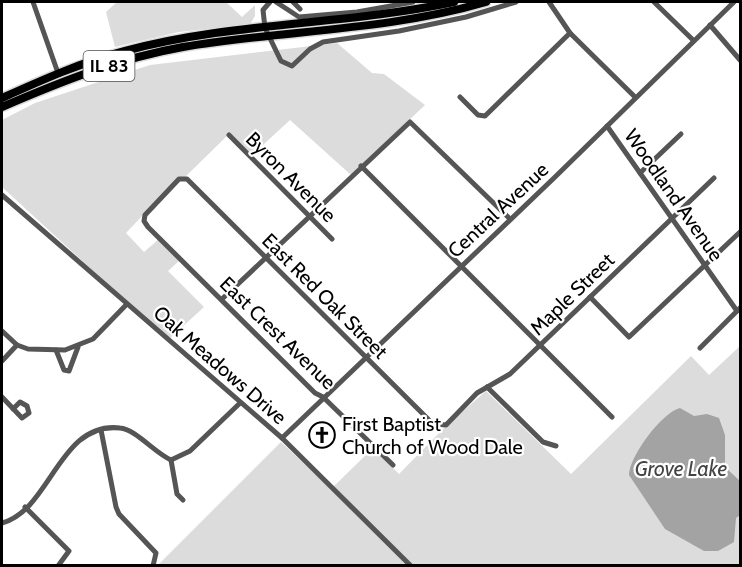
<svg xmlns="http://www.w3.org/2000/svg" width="742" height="567" font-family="Cabin,sans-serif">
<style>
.green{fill:#dcdcdc}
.water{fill:#a3a3a3}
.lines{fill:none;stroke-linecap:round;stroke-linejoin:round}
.highway-casing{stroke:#dbdbdb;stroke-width:11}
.minor{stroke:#555;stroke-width:5}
.highway{stroke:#000;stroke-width:8}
.labels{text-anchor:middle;stroke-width:4.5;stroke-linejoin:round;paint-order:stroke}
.shield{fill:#fff;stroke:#4c4c4c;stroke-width:1.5}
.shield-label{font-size:18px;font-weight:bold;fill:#000}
.street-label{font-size:20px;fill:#000;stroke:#fff}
.poi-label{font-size:20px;fill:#000;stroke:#fff;text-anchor:start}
.water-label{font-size:21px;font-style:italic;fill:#444;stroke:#fff}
</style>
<rect width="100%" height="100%" fill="#fff"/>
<!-- green -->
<g class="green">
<polygon points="117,2 226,2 242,17 255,5 255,16 250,24 179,32 115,47 106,12"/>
<polygon points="337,43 372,73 384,74 425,105 351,175 290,120 251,156 229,134 184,178 178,178 126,233 144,252 159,239 180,260 168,271 204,307 168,340 2,187 2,120 35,103 150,65"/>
<polygon points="740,346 740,565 157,566 281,442 331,489 373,448 399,474 445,427 486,391 571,474 691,356 709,375"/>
</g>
<!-- water -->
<path class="water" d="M680 408 694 416 707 414 719 418 725 435V467L740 481V515L736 518 734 542 718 551H704L665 529 629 475C629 457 662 412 680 408Z"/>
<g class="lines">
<!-- highway casing -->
<g class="highway-casing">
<g id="highway">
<path d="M2 98C42 80 82 62 125 51 232 22 345 25 454 2"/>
<path d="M2 107C60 82 120 58 183 47 284 30 387 31 486 2"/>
</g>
</g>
<!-- minor -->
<g class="minor">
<polyline points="33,2 58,73"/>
<polyline points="270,2 263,10 265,28 281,61 292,66 310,49 323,42 399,31 466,17 516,2"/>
<polyline points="276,2 299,17 357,12 413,2"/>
<polyline points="293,2 300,9"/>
<polyline points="549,2 570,33 635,97"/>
<polyline points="654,2 693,40"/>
<polyline points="710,25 740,60"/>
<polyline points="460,97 478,115 485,116 570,33"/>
<polyline points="607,126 737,311"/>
<polyline points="229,135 332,239"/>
<polyline points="361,166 612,417"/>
<polyline points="640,173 681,134"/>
<polyline points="2,195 282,438 411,566"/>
<polyline points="590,297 629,337 740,232"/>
<polyline points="222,299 410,122 509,218"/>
<polyline points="2,331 17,345 28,349 65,350 93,339 126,305"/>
<polyline points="700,348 740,308"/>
<polyline points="56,350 64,370 69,371 78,347"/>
<polyline points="2,361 17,345"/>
<polyline points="487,387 543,442 556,446"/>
<polyline points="2,397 22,418 29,413 27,406 20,402 13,409"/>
<polyline points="101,430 116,507 119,514 156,553 153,566"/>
<polyline points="282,438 554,178 734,2"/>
<polyline points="171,460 177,494 183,500"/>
<polyline points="393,465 323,397 315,393 148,227 144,221 145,215 179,179 187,179 433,424 446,425 477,393 510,374 714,178"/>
<polyline points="25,507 69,551 58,566"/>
<path d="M2 523C51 510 59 421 120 428 135 429 155 453 171 460L190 451 239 404"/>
</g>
<!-- highway -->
<use href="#highway" class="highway"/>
</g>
<!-- icons -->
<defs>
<g id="church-ring" transform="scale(1.35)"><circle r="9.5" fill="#fff" stroke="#000" stroke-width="1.5"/><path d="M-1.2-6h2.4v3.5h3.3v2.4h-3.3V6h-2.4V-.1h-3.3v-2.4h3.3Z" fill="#000"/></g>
</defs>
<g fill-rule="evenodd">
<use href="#church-ring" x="322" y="435"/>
</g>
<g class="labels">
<!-- shield labels -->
<rect class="shield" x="83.5" y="51" width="51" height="30" rx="4.5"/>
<g class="shield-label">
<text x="109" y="72">IL 83</text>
</g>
<!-- street labels -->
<g class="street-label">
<text transform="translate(291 177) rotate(45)" y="7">Byron Avenue</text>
<text transform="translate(674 195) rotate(55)" y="7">Woodland Avenue</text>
<text transform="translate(498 210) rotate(-43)" y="7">Central Avenue</text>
<text transform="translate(572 294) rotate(-44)" y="7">Maple Street</text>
<text transform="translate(325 296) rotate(45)" y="7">East Red Oak Street</text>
<text transform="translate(278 333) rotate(44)" y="7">East Crest Avenue</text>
<text transform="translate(220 365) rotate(41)" y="7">Oak Meadows Drive</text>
</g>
<!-- poi labels -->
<g class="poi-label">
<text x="342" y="431">First Baptist<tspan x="342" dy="23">Church of Wood Dale</tspan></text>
</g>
<!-- water labels -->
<g class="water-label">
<text x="681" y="476">Grove Lake</text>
</g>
</g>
<!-- border -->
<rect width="742" height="567" fill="none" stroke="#000000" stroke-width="6"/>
</svg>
